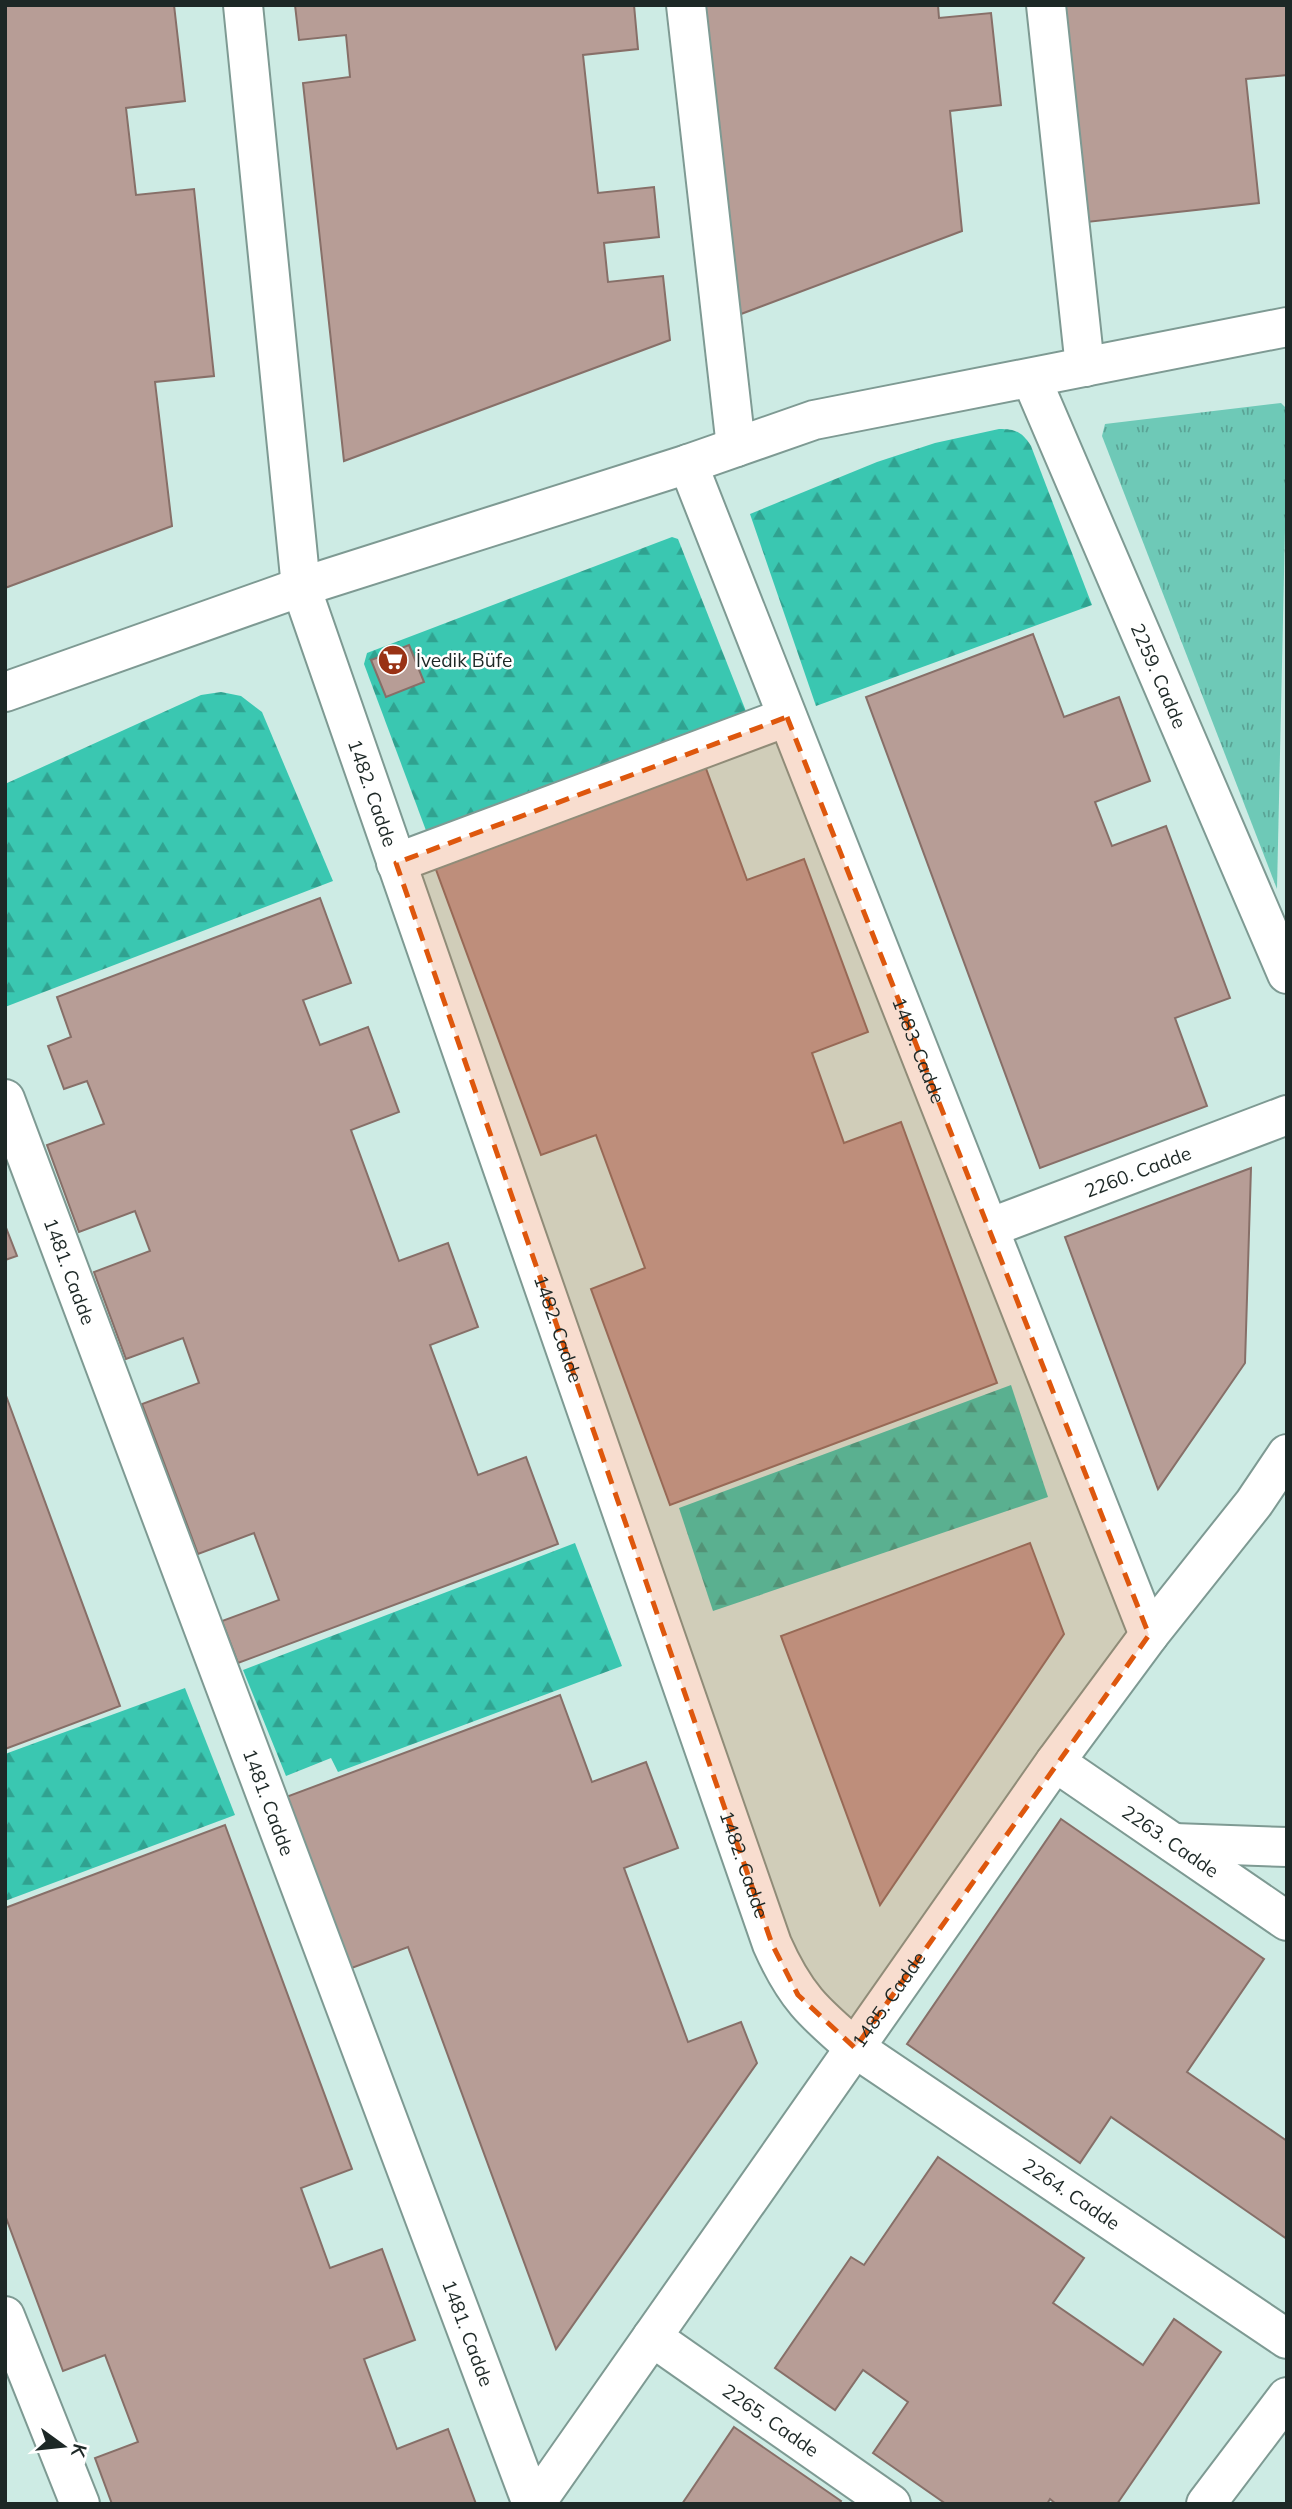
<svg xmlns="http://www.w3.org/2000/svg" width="1292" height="2509" font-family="Mulish,sans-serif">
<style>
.grass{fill:url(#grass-tufts)}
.forest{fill:url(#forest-firs)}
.building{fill:#b79d96;stroke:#876f68;stroke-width:2}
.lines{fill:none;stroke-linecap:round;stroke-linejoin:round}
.minor-casing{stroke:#7e9a93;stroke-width:42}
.minor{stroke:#fff;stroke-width:38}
.marked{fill:#de570d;fill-opacity:0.2;stroke:#de570d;stroke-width:5;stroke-dasharray:14 9;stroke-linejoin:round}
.labels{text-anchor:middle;stroke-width:5;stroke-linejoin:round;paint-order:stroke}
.poi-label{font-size:19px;fill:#1d2826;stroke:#fff;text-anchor:start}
.street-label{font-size:19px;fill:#1d2826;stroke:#fff}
</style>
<defs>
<pattern id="grass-tufts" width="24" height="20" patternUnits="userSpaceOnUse" patternTransform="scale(1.75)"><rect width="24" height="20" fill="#6ec9b7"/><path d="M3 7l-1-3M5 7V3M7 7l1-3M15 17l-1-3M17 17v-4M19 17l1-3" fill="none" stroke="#5aa395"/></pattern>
<pattern id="forest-firs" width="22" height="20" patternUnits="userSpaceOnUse" patternTransform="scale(1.75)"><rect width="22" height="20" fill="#3ac7b1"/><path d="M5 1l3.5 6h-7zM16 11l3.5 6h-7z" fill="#30a290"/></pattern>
</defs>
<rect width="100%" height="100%" fill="#cdebe4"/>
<!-- grass -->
<polygon class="grass" points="1281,403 1287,409 1287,439 1277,889 1102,436 1105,424"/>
<!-- forest -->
<g class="forest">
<path d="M999 429C1016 429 1022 432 1031 446L1092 605 816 706 750 514 877 462 935 443Z"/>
<polygon points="672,537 678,539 751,724 431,844 364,664 367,653"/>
<polygon points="221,692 241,696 262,712 333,881 5,1007 5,784 201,695"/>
<polygon points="1011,1385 1048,1497 713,1611 679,1508"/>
<polygon points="575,1543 622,1666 338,1772 331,1758 286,1776 243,1670"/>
<polygon points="185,1688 235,1815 5,1901 5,1754"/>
</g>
<!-- building -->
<g class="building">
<polygon points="5,5 174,5 185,101 126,108 136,195 194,189 214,376 155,382 172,526 5,588"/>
<polygon points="295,5 634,5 638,49 583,55 598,193 654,187 659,237 604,243 608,282 663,276 670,340 344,461 303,83 350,77 346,35 299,40"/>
<polygon points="692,5 938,5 939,18 991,13 1001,105 950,111 962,231 725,320"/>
<polygon points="1055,5 1287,5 1287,75 1246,79 1259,203 1078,223"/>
<polygon points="1033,634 1064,717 1119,697 1150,781 1095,802 1112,846 1166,826 1230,998 1175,1018 1207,1106 1040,1168 866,697"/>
<polygon points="409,645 424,682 386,697 371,660"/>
<polygon points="701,755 747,880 804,859 868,1032 812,1053 844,1143 901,1122 997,1383 670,1505 591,1289 645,1268 596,1135 541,1155 431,856"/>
<polygon points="320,898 351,983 303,1000 320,1045 368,1027 399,1112 351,1130 399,1261 448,1243 478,1327 430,1345 478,1475 526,1457 558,1544 238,1663 222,1621 279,1600 254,1533 198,1554 142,1404 199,1383 183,1338 126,1359 94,1272 150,1251 135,1211 79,1232 47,1145 104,1124 87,1081 64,1089 48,1046 71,1037 57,997"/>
<polygon points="1251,1168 1245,1363 1158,1489 1065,1237"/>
<polygon points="5,1225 17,1256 5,1260"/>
<polygon points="5,1393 120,1706 5,1749"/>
<polygon points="1030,1543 1064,1634 880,1905 781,1636"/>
<polygon points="560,1695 592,1782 646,1762 678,1848 624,1868 688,2042 741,2022 757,2063 556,2349 408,1947 349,1969 286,1797"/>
<polygon points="1061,1819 1264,1959 1187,2072 1287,2141 1287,2239 1111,2117 1080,2163 907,2044"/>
<polygon points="225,1825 352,2169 301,2188 330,2268 382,2249 415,2340 364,2359 397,2449 448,2429 476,2504 112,2504 95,2458 138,2442 105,2355 63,2371 5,2215 5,1908"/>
<polygon points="938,2157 1084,2258 1053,2303 1143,2365 1174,2319 1221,2352 1117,2504 1056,2504 1050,2499 1047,2504 946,2504 873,2453 908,2402 863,2370 835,2410 775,2368 851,2257 864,2265"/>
<polygon points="734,2427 841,2501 839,2504 682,2504"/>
</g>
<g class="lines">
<!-- minor casing -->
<g class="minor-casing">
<g id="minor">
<path id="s1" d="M243 5 301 587 772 1944C795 1996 813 2012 855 2048L1287 2339"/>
<polyline points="686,5 736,447"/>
<polyline points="1046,5 1085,367"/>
<path id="s2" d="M1031 378 1287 974"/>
<path id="s3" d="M688 464 1149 1635"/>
<polyline points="5,692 301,587 688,464 814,420 1287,327"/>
<polyline points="396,863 787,717"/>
<path id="s4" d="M5 1099 532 2504"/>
<path id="s5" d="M989 1228 1287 1115"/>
<path id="s6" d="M1055 1762 1287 1921"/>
<polyline points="1174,1843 1287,1847"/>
<polyline points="5,2316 80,2504"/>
<path id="s7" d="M652 2337 891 2504"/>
<path id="s8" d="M535 2504 1055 1762 1149 1635 1254 1503 1287 1454"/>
<polyline points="1206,2504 1287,2397"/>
</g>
</g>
<!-- minor -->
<use href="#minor" class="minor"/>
</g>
<!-- marked area -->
<path class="marked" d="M787 717 1149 1635 855 2048 798 1995 772 1944 396 863Z"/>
<!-- icons -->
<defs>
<g id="supermarket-disc" transform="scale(1.575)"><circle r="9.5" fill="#993215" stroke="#fff"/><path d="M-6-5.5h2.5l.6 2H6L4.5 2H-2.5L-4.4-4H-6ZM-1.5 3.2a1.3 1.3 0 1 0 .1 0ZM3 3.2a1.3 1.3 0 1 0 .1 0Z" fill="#fff"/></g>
</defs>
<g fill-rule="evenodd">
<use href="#supermarket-disc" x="393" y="660"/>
</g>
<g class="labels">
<!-- poi labels -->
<g class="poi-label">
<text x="416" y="667">İvedik Büfe</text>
</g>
<!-- street labels -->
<g class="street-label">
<text dy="7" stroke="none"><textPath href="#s2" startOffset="324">2259. Cadde</textPath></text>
<text dy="7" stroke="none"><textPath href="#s1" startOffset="803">1482. Cadde</textPath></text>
<text dy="7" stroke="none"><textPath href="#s3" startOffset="630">1483. Cadde</textPath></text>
<text dy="7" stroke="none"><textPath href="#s5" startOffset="159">2260. Cadde</textPath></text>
<text dy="7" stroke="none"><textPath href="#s4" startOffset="184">1481. Cadde</textPath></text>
<text dy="7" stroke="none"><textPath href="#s1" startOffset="1370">1482. Cadde</textPath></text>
<text dy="7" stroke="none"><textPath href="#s4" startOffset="751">1481. Cadde</textPath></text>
<text dy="7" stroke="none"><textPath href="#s6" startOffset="140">2263. Cadde</textPath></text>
<text dy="7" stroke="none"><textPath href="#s1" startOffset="1937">1482. Cadde</textPath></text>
<text dy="7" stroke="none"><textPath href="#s8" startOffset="616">1485. Cadde</textPath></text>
<text dy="7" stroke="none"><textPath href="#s1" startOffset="2417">2264. Cadde</textPath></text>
<text dy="7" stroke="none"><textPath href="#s4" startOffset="1318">1481. Cadde</textPath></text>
<text dy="7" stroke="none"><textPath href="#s7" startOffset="145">2265. Cadde</textPath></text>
</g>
</g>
<!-- border -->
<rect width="1292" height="2509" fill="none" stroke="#1d2826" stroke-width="14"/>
<!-- north arrow -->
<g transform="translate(63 2446) rotate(105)" stroke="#ffffff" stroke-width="5" paint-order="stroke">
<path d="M0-5L12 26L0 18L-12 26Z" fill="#1d2826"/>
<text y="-10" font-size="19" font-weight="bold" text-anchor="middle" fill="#1d2826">K</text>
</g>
</svg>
